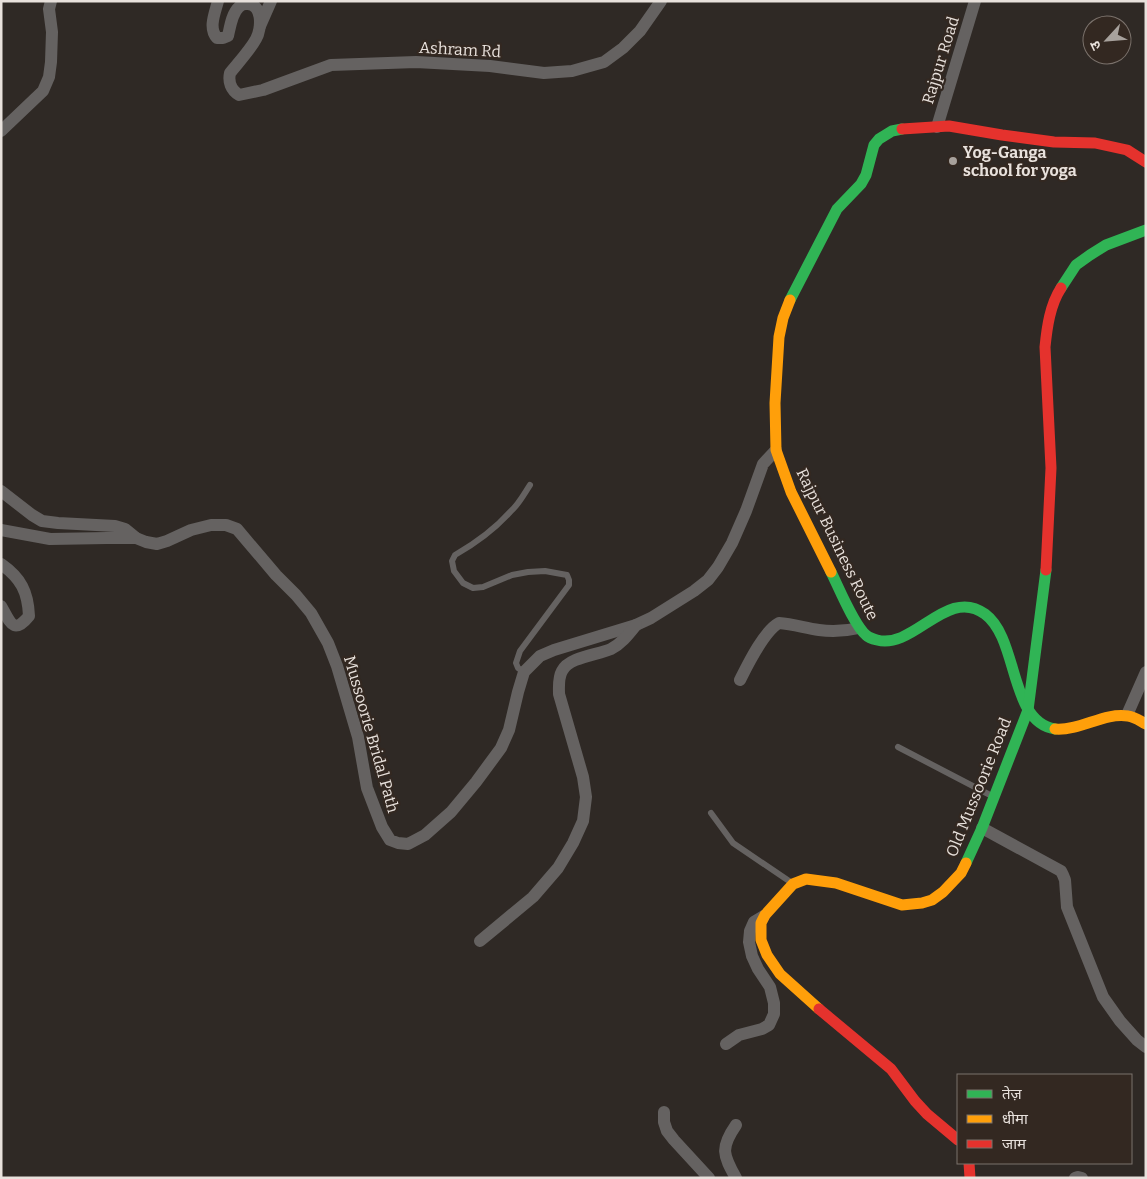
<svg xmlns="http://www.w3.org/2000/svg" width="1147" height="1179" font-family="Bitter,'Noto Sans Devanagari',serif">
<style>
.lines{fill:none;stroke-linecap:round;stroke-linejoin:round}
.lane{stroke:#656261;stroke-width:6}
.street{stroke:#656261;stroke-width:12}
.fast{stroke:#30b455;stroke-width:11}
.slow{stroke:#ff9f0a;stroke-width:11}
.jam{stroke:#e5322d;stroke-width:11}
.poi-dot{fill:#a7a19c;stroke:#332821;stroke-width:2}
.labels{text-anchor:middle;stroke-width:4.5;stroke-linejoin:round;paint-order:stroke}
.street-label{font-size:16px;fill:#e8e1dc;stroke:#332821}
.poi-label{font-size:16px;font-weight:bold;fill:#e8e1dc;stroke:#332821;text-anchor:start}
</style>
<rect width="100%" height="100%" fill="#2f2925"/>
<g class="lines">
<!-- lane -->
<g class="lane">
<path d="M524 672 518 668 516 663 520 651 569 585V580L567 575 545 571 528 572 512 575 483 587 473 588 463 583 454 571 452 561 455 555C476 543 495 529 511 511 519 504 524 494 530 485"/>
<polyline points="898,747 992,796"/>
<polyline points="711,813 733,843 792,883"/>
</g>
<!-- street -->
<g class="street">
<path d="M218 1C215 13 208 28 217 38H223L228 36C230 27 232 13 239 7 241 5 244 4 246 4 263 2 262 29 256 39 250 50 238 63 230 73 228 82 231 90 239 95L263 90 331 65 416 62 490 66 544 73 572 71 604 62 623 48 640 31 661 1"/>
<polyline points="260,26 271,1"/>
<polyline points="937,127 975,1"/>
<polyline points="1,131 43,91 49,77 51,62 52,32 49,9 51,1"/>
<polyline points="1,491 32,515 42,521 58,523 115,526 125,529 136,538"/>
<polyline points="1,530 50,539 107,538 136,538 146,542 157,544 167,541 191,530 211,525 226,525 237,529 276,575 296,595 311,613 328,643 337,666 358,737 367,788 382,827 390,840 398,843 408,844 425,835 451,812 476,782 501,748 509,730 518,692 524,672 540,656 554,650 636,625 651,618 694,591 708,580 718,567 732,543 746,511 763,464 776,450"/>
<path d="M1 564C21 578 28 592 29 616 13 636 10 621 1 606"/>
<path d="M740 680C748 664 764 631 779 623 793 624 805 628 819 630 832 632 846 631 859 628"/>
<polyline points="1127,715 1146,672"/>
<polyline points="982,828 1061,871 1063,875 1065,880 1067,907 1103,997 1120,1021 1137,1040 1146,1047"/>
<path d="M480 941 533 897 558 868 573 843 583 821 586 797 583 777 559 694C559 687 558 678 562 671 569 657 597 655 611 649 622 643 628 635 636 625"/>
<polyline points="726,1044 739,1035 762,1029 769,1025 774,1014 774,1003 770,987 758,969 752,956 749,942 750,931 754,922 764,916"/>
<polyline points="664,1112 664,1122 667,1131 674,1140 709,1178"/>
<path d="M736 1125C720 1148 723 1155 736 1178"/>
<polyline points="1075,1178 1078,1177 1082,1178"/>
</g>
<!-- fast -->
<g class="fast">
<polyline points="1061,288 1076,265 1090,255 1106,245 1146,230"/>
<polyline points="790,300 837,209 861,184 866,175 874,145 879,139 892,131 902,129"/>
<path d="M831 572C839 588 854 625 866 635 869 638 873 639 877 640 914 650 947 586 985 614 1019 639 1009 722 1055 729"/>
<polyline points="966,863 982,828 1028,710 1046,570"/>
</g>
<!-- slow -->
<g class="slow">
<polyline points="790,300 783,318 779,337 775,403 776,450 791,492 831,572"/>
<path d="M1055 729C1080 731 1104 712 1128 716 1135 717 1140 721 1146 724"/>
<polyline points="819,1009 780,974 767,955 761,940 761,923 765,915 793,884 806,879 836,883 902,905 922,903 932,900 943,892 961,873 966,863"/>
</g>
<!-- jam -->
<g class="jam">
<polyline points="902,129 949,126 1002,135 1054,142 1095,143 1127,150 1146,162"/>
<path d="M1046 570 1051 468 1045 347C1047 327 1050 305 1061 288"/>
<polyline points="819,1009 891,1069 915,1101 927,1114 958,1140"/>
<polyline points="969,1163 970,1178"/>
</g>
</g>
<!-- markers -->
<circle class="poi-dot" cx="953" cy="161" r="5"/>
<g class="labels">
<!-- street labels -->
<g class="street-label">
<text transform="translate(460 49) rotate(3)" y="6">Ashram Rd</text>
<text transform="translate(940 60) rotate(-73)" y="6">Rajpur Road</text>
<text transform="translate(838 544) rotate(64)" y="6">Rajpur Business Route</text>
<text transform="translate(372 734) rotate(74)" y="6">Mussoorie Bridal Path</text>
<text transform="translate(978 787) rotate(-68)" y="6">Old Mussoorie Road</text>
</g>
<!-- poi labels -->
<g class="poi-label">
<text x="963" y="158">Yog-Ganga<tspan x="963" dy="18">school for yoga</tspan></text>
</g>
</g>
<!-- border -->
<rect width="1147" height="1179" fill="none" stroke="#e8e1dc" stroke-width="5"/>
<!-- legend -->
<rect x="957" y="1074" width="175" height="90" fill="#332821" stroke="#7b726c"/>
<rect x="967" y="1090" width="25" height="8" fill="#30b455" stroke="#7b726c"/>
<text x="1002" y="1099" font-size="15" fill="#e8e1dc">तेज़</text>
<rect x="967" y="1115" width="25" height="8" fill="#ff9f0a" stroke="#7b726c"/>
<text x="1002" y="1124" font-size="15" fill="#e8e1dc">धीमा</text>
<rect x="967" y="1140" width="25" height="8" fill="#e5322d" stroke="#7b726c"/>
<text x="1002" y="1149" font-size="15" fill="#e8e1dc">जाम</text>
<!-- north arrow -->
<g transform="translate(1107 40) rotate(244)"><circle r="24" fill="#332821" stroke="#7b726c"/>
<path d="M0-4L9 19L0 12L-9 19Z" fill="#a7a19c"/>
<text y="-8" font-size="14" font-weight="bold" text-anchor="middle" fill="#e8e1dc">उ</text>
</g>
</svg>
